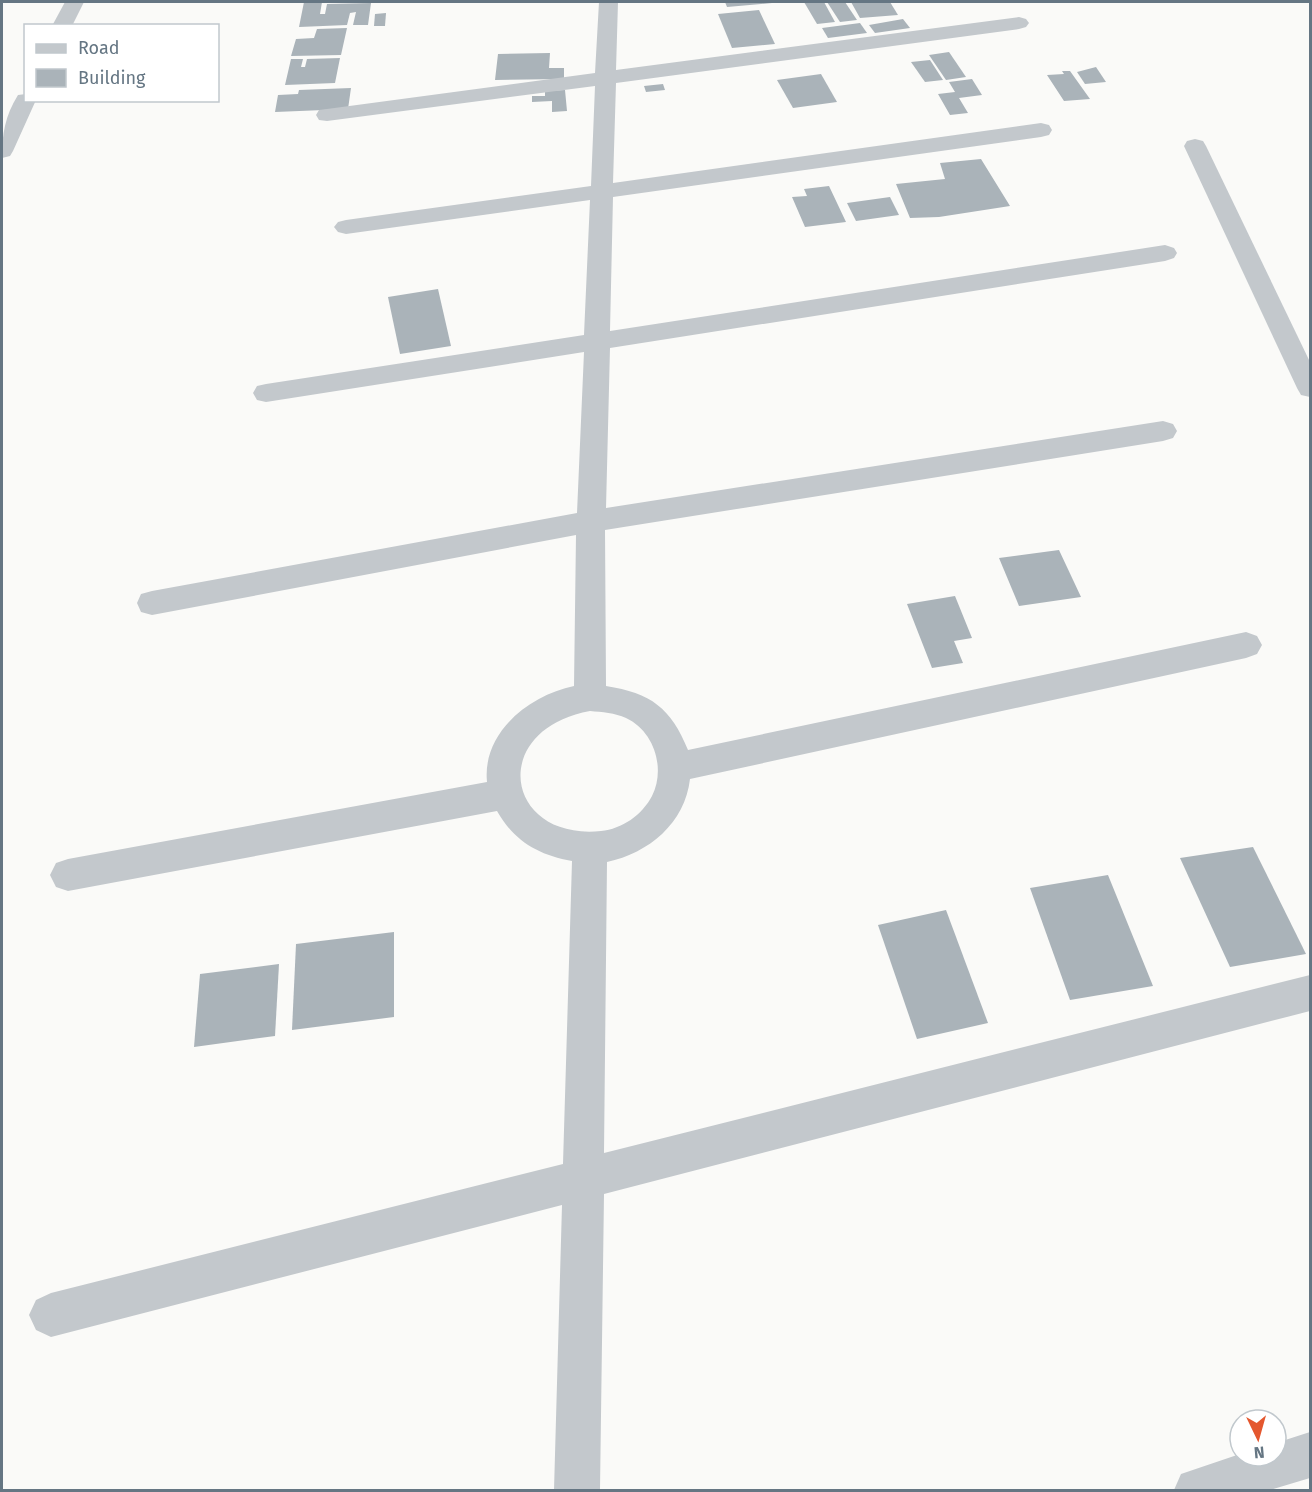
<svg xmlns="http://www.w3.org/2000/svg" width="1312" height="1492" font-family="'Fira Sans',sans-serif">
<style>
.building{fill:#aab3b9}
.lines{fill:none;stroke-linecap:round;stroke-linejoin:round}
.minor{fill:#c3c8cc;fill-rule:evenodd}
</style>
<rect width="100%" height="100%" fill="#fafaf8"/>
<!-- building -->
<g class="building">
<polygon points="304,2 322,2 320,14 325,14 327,4 371,3 368,25 353,25 356,12 350,13 347,25 299,27"/>
<polygon points="725,2 772,2 772,3 727,7"/>
<polygon points="804,2 824,2 835,22 817,24"/>
<polygon points="827,2 845,2 857,20 840,22"/>
<polygon points="851,2 890,2 898,15 860,18"/>
<polygon points="759,10 775,44 732,48 718,14"/>
<polygon points="386,13 385,26 374,26 375,14"/>
<polygon points="903,19 910,28 875,33 869,25"/>
<polygon points="860,23 867,33 828,38 822,28"/>
<polygon points="347,28 341,55 291,56 296,39 314,38 317,29"/>
<polygon points="949,52 966,77 946,80 929,55"/>
<polygon points="550,53 549,68 564,68 564,79 495,80 498,54"/>
<polygon points="340,58 335,83 285,85 291,59 303,59 301,67 305,67 307,59"/>
<polygon points="930,60 943,80 925,82 911,62"/>
<polygon points="1096,67 1106,82 1085,84 1077,72"/>
<polygon points="1062,71 1070,71 1090,99 1064,101 1047,75 1064,74"/>
<polygon points="821,74 837,102 793,108 777,80"/>
<polygon points="972,79 982,95 959,98 968,113 950,115 938,94 955,92 949,82"/>
<polygon points="663,84 665,90 646,92 644,86"/>
<polygon points="351,88 348,109 275,112 278,95 298,94 299,90"/>
<polygon points="565,90 567,111 552,112 552,101 532,102 532,96 545,96 545,91"/>
<polygon points="981,159 1010,206 939,217 910,218 896,184 945,179 940,163"/>
<polygon points="829,186 846,222 805,227 792,197 807,196 804,189"/>
<polygon points="890,197 899,215 856,221 847,203"/>
<polygon points="438,289 451,346 400,354 388,297"/>
<polygon points="1059,550 1081,597 1019,606 999,558"/>
<polygon points="955,596 972,638 954,641 963,663 932,668 907,604"/>
<polygon points="1253,847 1306,954 1230,967 1180,858"/>
<polygon points="1108,875 1153,986 1070,1000 1030,888"/>
<polygon points="946,910 988,1023 917,1039 878,925"/>
<polygon points="394,932 394,1017 292,1030 296,944"/>
<polygon points="279,964 275,1036 194,1047 200,974"/>
</g>
<g class="lines">
<!-- minor -->
<g class="minor">
<polygon points="65,2 84,2 72,26 52,26"/>
<path d="M599 2H618L616 70 1019 17 1026 19 1029 23 1026 27 1019 29 616 83 613 183 1041 123 1049 125 1052 130 1049 135 1041 137 613 197 610 331 1165 245 1174 248 1177 253 1174 258 1165 261 610 348 606 508 1163 421 1173 424 1177 431 1173 438 1163 441 605 530 606 686C651 693 671 708 688 750L1246 632 1257 636 1262 645 1257 654 1246 658 690 779C685 823 649 853 607 862L604 1153 1310 975V1011L604 1194 600 1490H554L562 1205 51 1337 36 1330 29 1315 36 1300 51 1293 563 1164 572 861C538 855 514 841 497 811L68 891 56 887 50 875 56 863 68 859 487 782C482 732 530 695 574 686L576 535 152 615 141 612 137 603 141 594 152 591 577 513 584 352 266 402 257 400 253 393 257 386 266 384 584 335 590 200 346 234 338 232 334 227 338 222 346 220 591 186 595 86 327 121 319 120 316 115 319 110 327 109 595 73ZM590 711C602 712 615 713 626 718 654 731 666 768 652 796 642 815 622 829 601 831 505 841 487 730 590 711Z"/>
<path d="M26 94V100H36L13 151 10 156 2 158C2 134 5 116 18 95Z"/>
<polygon points="1195,139 1203,141 1206,146 1310,362 1310,397 1301,395 1297,388 1184,146 1187,141"/>
<polygon points="1310,1432 1310,1478 1270,1490 1174,1490 1181,1474 1240,1454 1240,1456 1276,1456 1276,1443"/>
</g>
</g>
<!-- border -->
<rect width="1312" height="1492" fill="none" stroke="#657683" stroke-width="6"/>
<!-- legend -->
<rect x="24" y="24" width="195" height="78" fill="#ffffff" stroke="#c1c8cd" stroke-width="1.5"/>
<rect x="36" y="44" width="30" height="9" fill="#c3c8cc" stroke="#c1c8cd" stroke-width="1.5"/>
<text x="78" y="54" font-size="18" fill="#657683">Road</text>
<rect x="36" y="69" width="30" height="18" fill="#aab3b9" stroke="#c1c8cd" stroke-width="1.5"/>
<text x="78" y="84" font-size="18" fill="#657683">Building</text>
<!-- north arrow -->
<g transform="translate(1258 1438) rotate(175)"><circle r="28" fill="#ffffff" stroke="#c1c8cd" stroke-width="1.5"/>
<path d="M0-4.5L10 22L0 15L-10 22Z" fill="#e4572e"/>
<text y="-9" font-size="16" font-weight="bold" text-anchor="middle" fill="#657683">N</text>
</g>
</svg>
